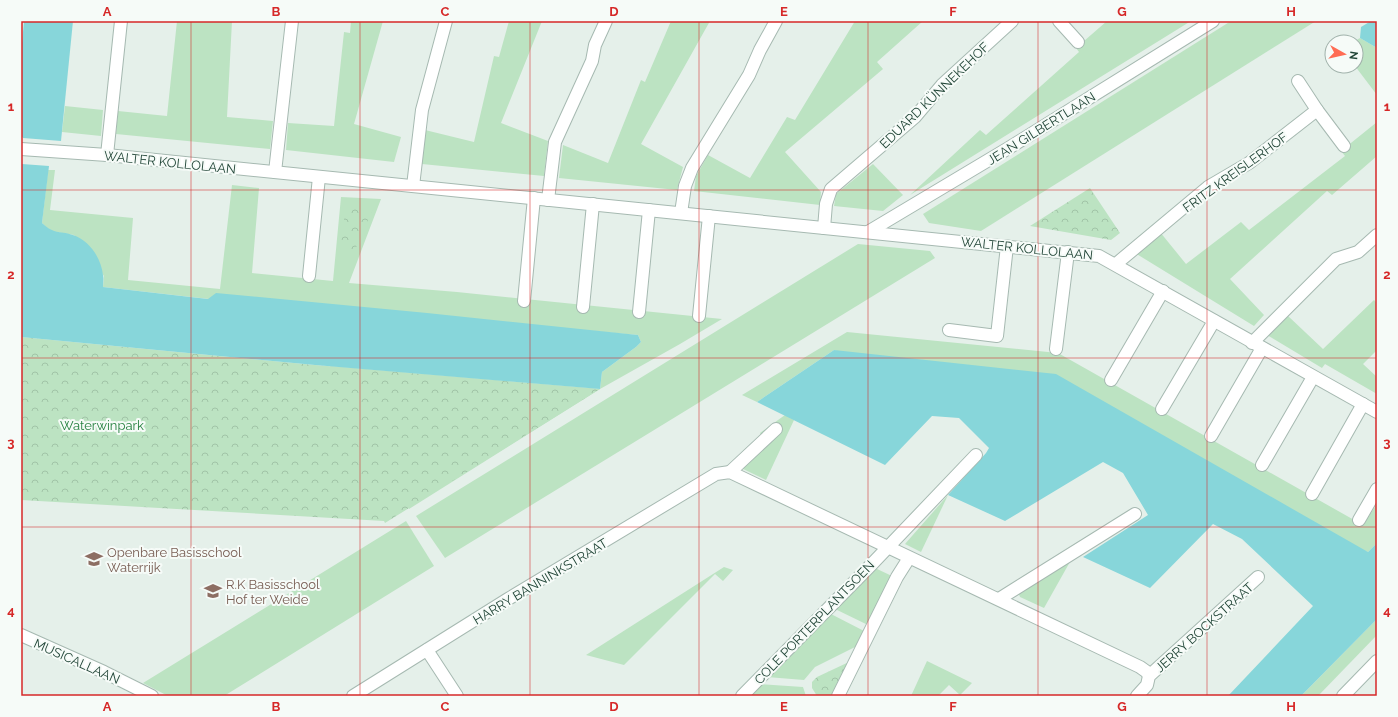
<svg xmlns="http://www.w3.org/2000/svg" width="1398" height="717" font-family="Raleway,sans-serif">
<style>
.grass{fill:#bce3c2}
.park{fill:url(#park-crowns)}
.water{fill:#87d6da}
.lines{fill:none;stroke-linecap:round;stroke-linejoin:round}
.minor-casing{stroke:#a6b9b1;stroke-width:14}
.minor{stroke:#fff;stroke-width:12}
.grid{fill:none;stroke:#d62828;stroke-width:1;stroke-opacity:0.55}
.labels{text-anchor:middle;stroke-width:4;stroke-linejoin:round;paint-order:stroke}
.street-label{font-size:13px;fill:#214537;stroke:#f6fbf8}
.park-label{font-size:13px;fill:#268140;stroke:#f6fbf8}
.education-label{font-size:13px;fill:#785e54;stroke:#f6fbf8;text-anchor:start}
.neatline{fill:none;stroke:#d62828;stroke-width:1.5}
.grid-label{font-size:13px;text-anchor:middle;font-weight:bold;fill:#d62828}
</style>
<defs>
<pattern id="park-crowns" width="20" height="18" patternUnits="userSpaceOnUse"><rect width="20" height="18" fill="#bce3c2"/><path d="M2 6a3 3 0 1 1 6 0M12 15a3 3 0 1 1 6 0" fill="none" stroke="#a1c4a7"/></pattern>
</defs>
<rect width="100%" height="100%" fill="#e5f0ea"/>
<!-- grass -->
<g class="grass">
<polygon points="177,21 232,21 227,117 273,121 270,149 116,134 118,111 167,116"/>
<polygon points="351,21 383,21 354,124 401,137 394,162 286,150 288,123 334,126 344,32 350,33"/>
<polygon points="509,21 542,21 501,123 548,141 544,176 422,164 425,130 474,142 494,56 499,57"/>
<polygon points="671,21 710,21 641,144 683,167 677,190 559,178 563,145 608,163 641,80 645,82"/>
<polygon points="855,21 923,21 877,62 883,69 785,152 821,192 820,205 694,191 696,176 708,155 750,178 787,117 795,120"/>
<polygon points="1107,21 1191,21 910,195 980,130 986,135 1079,52 1076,48"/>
<polygon points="1231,21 1316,21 981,231 929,223 923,214"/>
<polygon points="1360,38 1377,48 1377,95 1355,66 1356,66 1356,42 1353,42"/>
<polygon points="65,106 103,110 101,136 62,132"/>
<polygon points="1377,122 1377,156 1332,195 1327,191 1230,279 1264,315 1254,326 1135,253 1160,232 1186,264 1241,222 1249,230 1345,156 1341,151"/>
<polygon points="873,164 903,195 883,211 834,206 836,194"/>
<polygon points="48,170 55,170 50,210 133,218 128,280 220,289 232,185 259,188 252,273 333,281 341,197 381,199 349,283 457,292 722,319 680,344 600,389 409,509 330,366 600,389 602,372 636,347 641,342 638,335 209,299 103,287 104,276 74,235 50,231 42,223"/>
<polygon points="858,244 930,251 935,258 445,558 416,516"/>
<polygon points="1374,300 1377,303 1377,350 1363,364 1377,377 1377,394 1325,364 1322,368 1267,335 1287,315 1323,349"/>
<polygon points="847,332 1058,353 1363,525 1377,504 1377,543 1368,552 834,350 757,402 742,395"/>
<polygon points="785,415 794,420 766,480 741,468 766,443 760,433"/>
<polygon points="948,495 921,552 905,544"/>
<polygon points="406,521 434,566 224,696 168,696 143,683"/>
<polygon points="1071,560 1044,608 1020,597 1018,592"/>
<polygon points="724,567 733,570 723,581 715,574 624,665 586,655"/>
<polygon points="875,568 894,577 870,626 833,608"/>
<polygon points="829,613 866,632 857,646 815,667 804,680 767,677"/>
<polygon points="1377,619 1377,635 1318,696 1301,696"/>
<polygon points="927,661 972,683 960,695 949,685 938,696 911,696"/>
<polygon points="760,684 803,687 806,696 747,696"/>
</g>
<!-- park -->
<g class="park">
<polygon points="1090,188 1120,233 1111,240 1030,226"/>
<polygon points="346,204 374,206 354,252 340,250"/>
<polygon points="21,337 315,365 600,389 385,523 384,521 21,500"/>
<polygon points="851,661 833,696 817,696 812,688 812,682 817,677"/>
</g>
<!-- water -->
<g class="water">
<polygon points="24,21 73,21 61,141 23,138 21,135 21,54"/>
<polygon points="1371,21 1377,21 1377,48 1360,38 1361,27"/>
<path d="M22 164 49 166 42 223C55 235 58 230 73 235 90 241 101 258 103 275 104 279 103 283 103 287L208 299 216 293 427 313 638 335 641 342 636 347 602 372 600 389 315 365 21 337V173Z"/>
<polygon points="834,350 1056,374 1368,552 1377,543 1377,619 1301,696 1228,696 1313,606 1242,539 1213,524 1150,588 1083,557 1148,515 1123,473 1103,462 1005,521 948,495 986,453 989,448 959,418 932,416 885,465 757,402"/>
</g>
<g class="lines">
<!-- minor casing -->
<g class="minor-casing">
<g id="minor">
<polyline points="1059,21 1078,42"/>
<polyline points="1298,81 1317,110 1344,146"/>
<polyline points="21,149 107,155 1099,256 1377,412"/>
<polyline points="107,155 121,21"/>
<polyline points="275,172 292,21"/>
<polyline points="413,186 422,110 446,21"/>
<polyline points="548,200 555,142 592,61 595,45 606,21"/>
<polyline points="681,213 685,186 692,168 749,75 760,50 776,21"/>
<polyline points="824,228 826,204 831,189 915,117 942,85 1012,21"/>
<polyline points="868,232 1007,149 1213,21"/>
<polyline points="1116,264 1208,187 1249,163 1317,110"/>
<polyline points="309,276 319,177"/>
<polyline points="524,301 534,198"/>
<polyline points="583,307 593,204"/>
<polyline points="639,312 649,210"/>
<polyline points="699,316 709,216"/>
<polyline points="949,330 997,336 1007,246"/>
<polyline points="1252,343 1336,259 1358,252 1377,235"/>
<polyline points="1056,349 1068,252"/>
<polyline points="1111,380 1163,291"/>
<polyline points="1162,409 1214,321"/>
<polyline points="1211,436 1262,348"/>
<polyline points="1262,465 1313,377"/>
<polyline points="730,472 776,429"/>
<polyline points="1312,494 1363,404"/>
<polyline points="1359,520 1377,489"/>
<polyline points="999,599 1135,514"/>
<polyline points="21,635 104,672 152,696"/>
<polyline points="427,650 457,696"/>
<polyline points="353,696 508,599 716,474 730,472 1140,667 1147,672 1149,676"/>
<polyline points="742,696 871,565 976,455"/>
<polyline points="838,696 897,577 909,558"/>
<polyline points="1137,696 1147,685 1149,676 1258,577"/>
<polyline points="1343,696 1377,661"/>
</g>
</g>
<!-- minor -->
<use href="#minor" class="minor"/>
</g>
<!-- grid -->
<path class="grid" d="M191 21V696M360 21V696M530 21V696M699 21V696M868 21V696M1038 21V696M1207 21V696M21 190H1377M21 358H1377M21 527H1377"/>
<!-- icons -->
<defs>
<g id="school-bare" transform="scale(1.38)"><path d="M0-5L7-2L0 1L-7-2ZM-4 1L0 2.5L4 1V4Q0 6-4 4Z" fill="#8d6e63" stroke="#f6fbf8" stroke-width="2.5" paint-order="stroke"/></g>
</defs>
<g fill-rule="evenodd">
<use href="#school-bare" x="94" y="559"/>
<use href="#school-bare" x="213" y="591"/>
</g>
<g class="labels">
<!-- street labels -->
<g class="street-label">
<text transform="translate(934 95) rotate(-44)" y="5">EDUARD KÜNNEKEHOF</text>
<text transform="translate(1041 128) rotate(-32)" y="5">JEAN GILBERTLAAN</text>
<text transform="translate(170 162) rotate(6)" y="5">WALTER KOLLOLAAN</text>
<text transform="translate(1235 172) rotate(-36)" y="5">FRITZ KREISLERHOF</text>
<text transform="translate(1027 248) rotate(6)" y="5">WALTER KOLLOLAAN</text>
<text transform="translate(540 581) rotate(-31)" y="5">HARRY BANNINKSTRAAT</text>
<text transform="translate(814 622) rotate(-46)" y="5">COLE PORTERPLANTSOEN</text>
<text transform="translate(1204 627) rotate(-42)" y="5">JERRY BOCKSTRAAT</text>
<text transform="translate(77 661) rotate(24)" y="5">MUSICALLAAN</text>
</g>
<!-- park labels -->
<g class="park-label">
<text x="102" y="430">Waterwinpark</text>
</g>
<!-- education labels -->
<g class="education-label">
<text x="107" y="557">Openbare Basisschool<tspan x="107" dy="15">Waterrijk</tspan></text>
<text x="226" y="589">R.K Basisschool<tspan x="226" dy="15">Hof ter Weide</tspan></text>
</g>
</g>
<!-- border -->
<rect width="1398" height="717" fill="none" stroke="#f6fbf8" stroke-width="44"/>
<!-- north arrow -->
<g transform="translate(1344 54) rotate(98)"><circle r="19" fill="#f6fbf8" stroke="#a1b2ab"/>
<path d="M0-3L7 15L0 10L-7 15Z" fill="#ff6c54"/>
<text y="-6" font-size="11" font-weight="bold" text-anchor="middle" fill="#214537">N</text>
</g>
<rect x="22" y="22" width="1354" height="673" class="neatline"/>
<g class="grid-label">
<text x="107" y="16">A</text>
<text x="276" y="16">B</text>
<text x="445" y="16">C</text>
<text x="614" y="16">D</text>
<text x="784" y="16">E</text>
<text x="953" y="16">F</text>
<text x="1122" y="16">G</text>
<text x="1291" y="16">H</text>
<text x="11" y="111">1</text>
<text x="1387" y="111">1</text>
<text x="11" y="279">2</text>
<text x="1387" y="279">2</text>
<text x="11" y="447">3</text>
<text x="1387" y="447">3</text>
<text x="11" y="615">4</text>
<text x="1387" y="615">4</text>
<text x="107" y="711">A</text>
<text x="276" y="711">B</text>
<text x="445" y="711">C</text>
<text x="614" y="711">D</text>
<text x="784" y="711">E</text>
<text x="953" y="711">F</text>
<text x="1122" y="711">G</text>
<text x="1291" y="711">H</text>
</g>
</svg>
